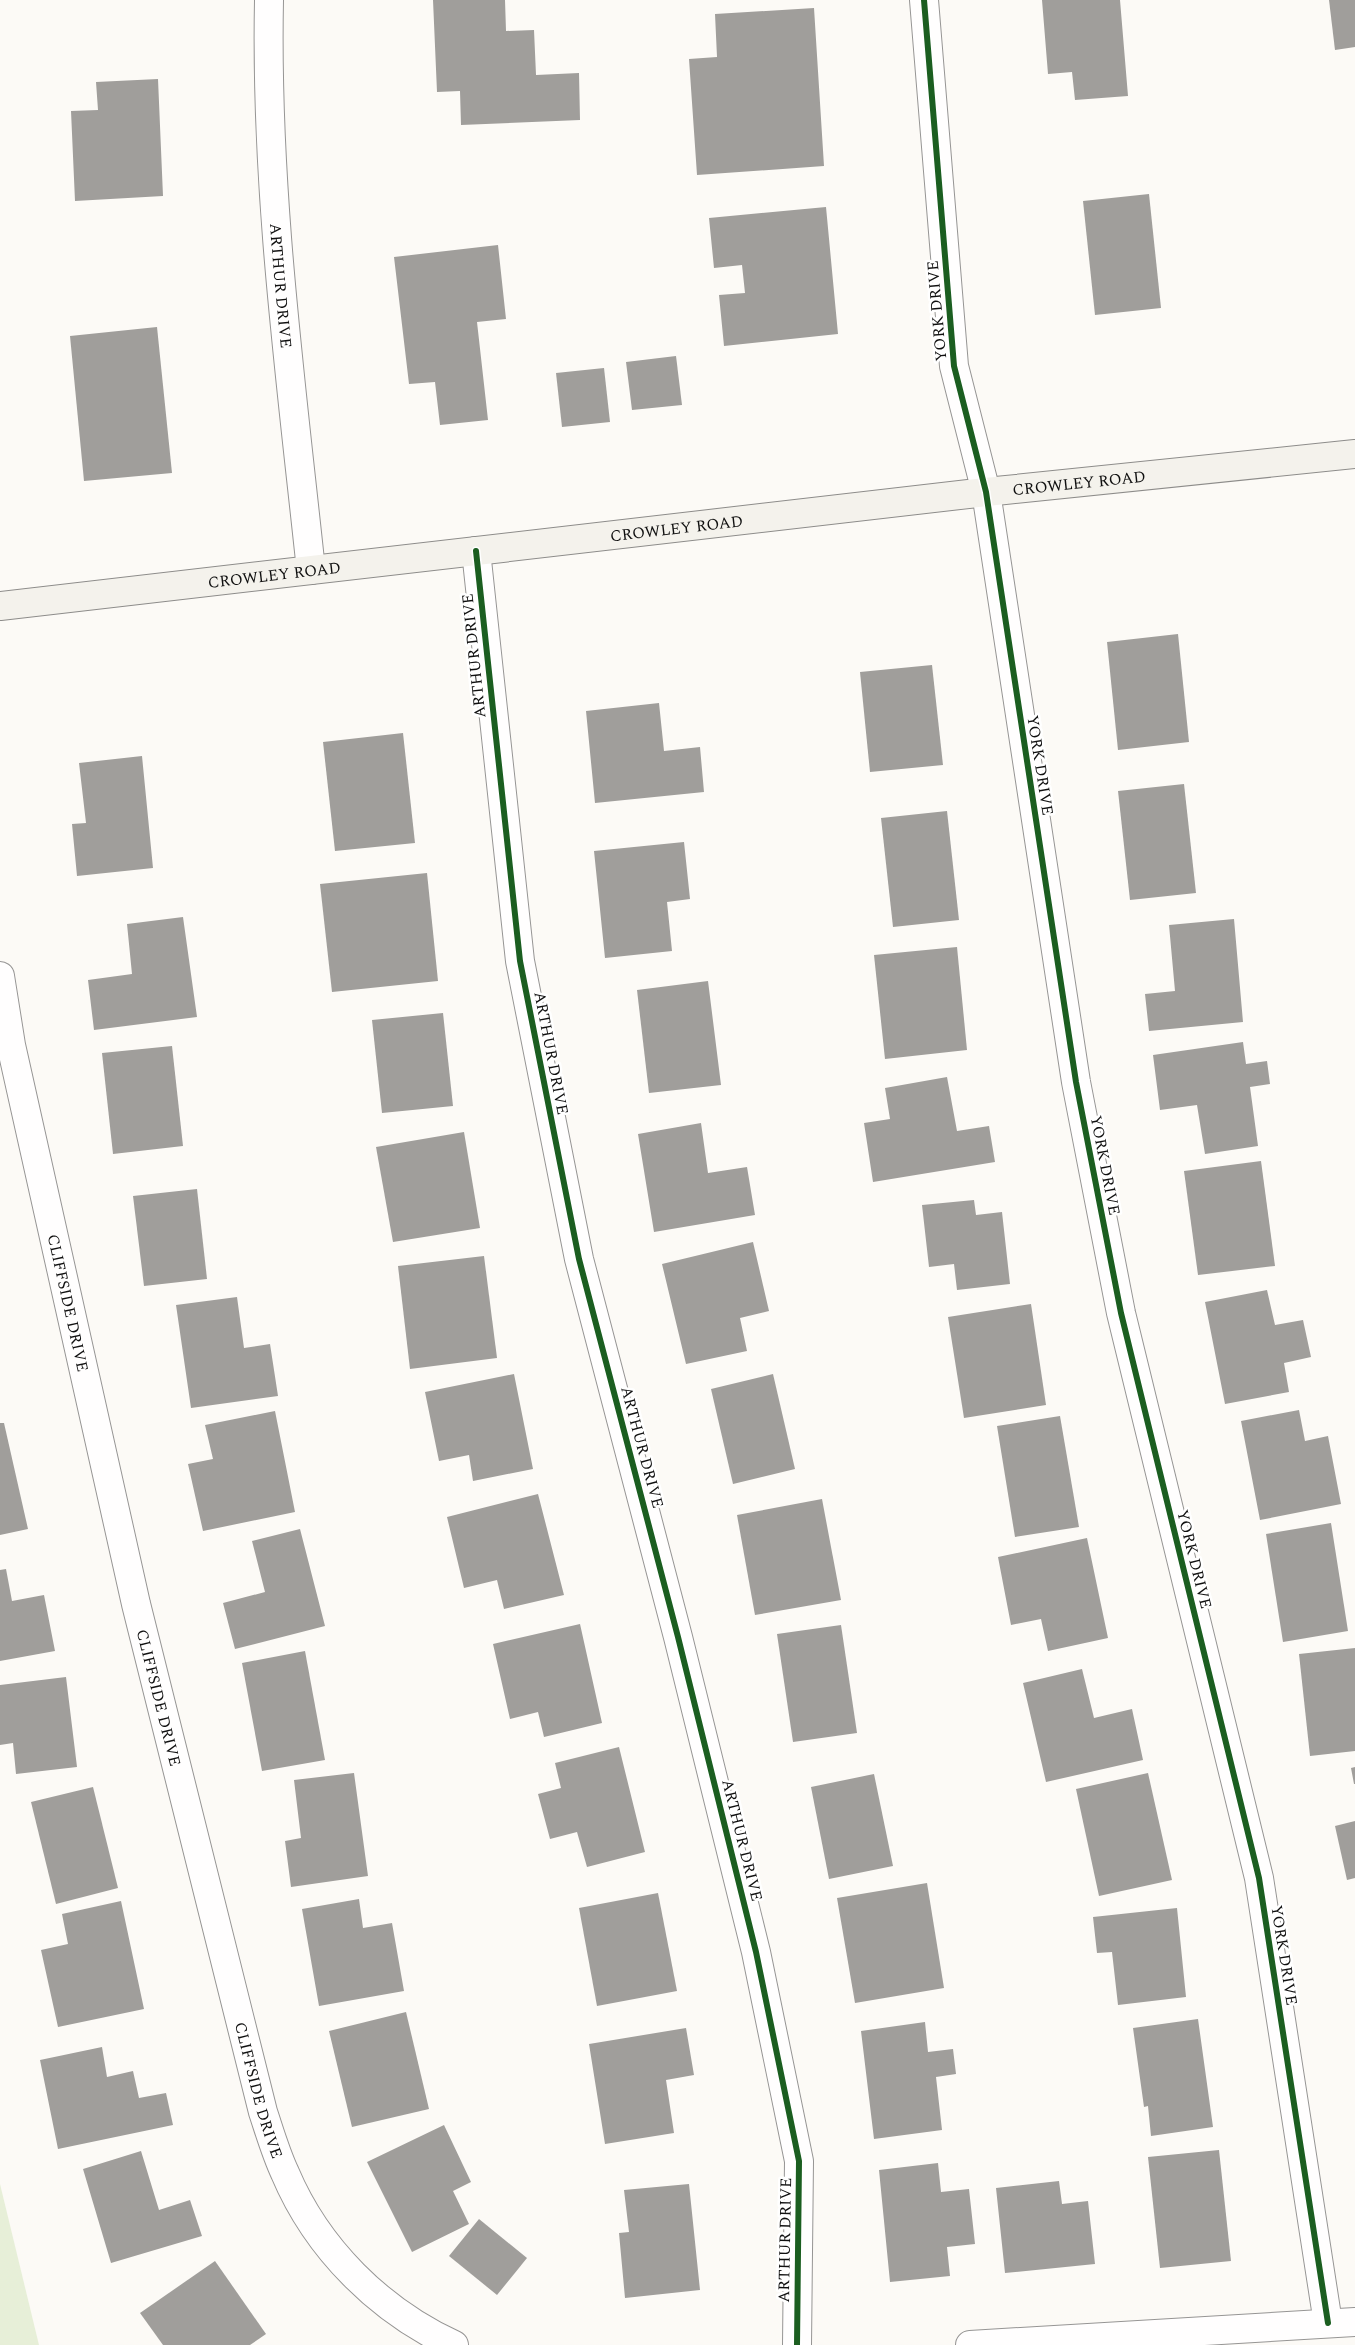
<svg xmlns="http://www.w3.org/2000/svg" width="1355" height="2345" font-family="Spectral,serif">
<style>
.green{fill:#e7efd8}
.building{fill:#a09e9b}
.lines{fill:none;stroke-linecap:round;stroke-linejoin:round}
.minor-casing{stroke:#969594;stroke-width:30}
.secondary-casing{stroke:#8d8c8a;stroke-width:30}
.minor{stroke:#fffefe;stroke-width:28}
.secondary{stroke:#f4f2ec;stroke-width:28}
.cycleway-casing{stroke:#fff;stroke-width:9}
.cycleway{stroke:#1b5e20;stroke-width:6}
.labels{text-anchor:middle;stroke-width:5;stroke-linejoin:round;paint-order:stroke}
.street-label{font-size:16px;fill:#101010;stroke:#fff}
</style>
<rect width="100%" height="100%" fill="#fcfaf6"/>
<!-- green -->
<polygon class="green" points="0,2184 39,2345 0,2345"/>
<!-- building -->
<g class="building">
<polygon points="433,0 505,0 506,31 534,30 536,75 579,73 580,120 461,125 460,91 437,92"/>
<polygon points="1042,0 1120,0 1128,96 1075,100 1072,72 1048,74"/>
<polygon points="1329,0 1355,0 1355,47 1335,50"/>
<polygon points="814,8 824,166 697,175 689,59 717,57 715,14"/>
<polygon points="158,79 163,196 75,201 71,111 98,110 96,82"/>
<polygon points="1149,194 1161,308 1095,315 1083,201"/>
<polygon points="826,207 838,334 724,346 719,295 745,293 742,265 714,268 709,218"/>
<polygon points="498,245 506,319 477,322 488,420 440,425 435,382 409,384 394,257"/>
<polygon points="157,327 172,473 84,481 70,336"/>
<polygon points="676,356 682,405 632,410 626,362"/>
<polygon points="604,368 610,422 562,427 556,373"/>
<polygon points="1178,634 1189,742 1118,750 1107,642"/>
<polygon points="932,665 943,765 870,772 860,672"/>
<polygon points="659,703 664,751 700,747 704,792 595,803 586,711"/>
<polygon points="403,733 415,843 335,851 323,742"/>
<polygon points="142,756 153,868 77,876 72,824 86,823 79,763"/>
<polygon points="1184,784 1196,893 1130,900 1118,791"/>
<polygon points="947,811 959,920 893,927 881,818"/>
<polygon points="684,842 690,899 667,902 672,951 605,958 594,851"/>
<polygon points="427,873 438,981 332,992 320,884"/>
<polygon points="183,917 197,1017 94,1030 88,980 132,974 127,924"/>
<polygon points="1234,919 1243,1022 1149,1031 1145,994 1175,991 1169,925"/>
<polygon points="957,947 967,1050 885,1059 874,955"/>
<polygon points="708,981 721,1085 649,1093 637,990"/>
<polygon points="443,1013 453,1106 382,1113 372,1020"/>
<polygon points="1243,1042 1246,1064 1267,1061 1270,1084 1250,1087 1258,1146 1205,1154 1197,1105 1160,1110 1153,1055"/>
<polygon points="172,1046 183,1146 113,1154 102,1053"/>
<polygon points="947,1077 957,1131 989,1126 995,1162 873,1182 864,1123 890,1119 885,1088"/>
<polygon points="701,1123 708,1173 747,1167 755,1215 654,1232 638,1134"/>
<polygon points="464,1132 480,1228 393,1242 376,1147"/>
<polygon points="1261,1161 1275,1266 1198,1275 1184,1171"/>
<polygon points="197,1189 207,1279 144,1286 133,1196"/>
<polygon points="974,1200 976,1215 1002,1212 1010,1284 957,1290 954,1264 929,1267 922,1205"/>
<polygon points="753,1242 769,1311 740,1318 747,1351 686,1364 662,1264"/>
<polygon points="484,1256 497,1358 410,1369 398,1266"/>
<polygon points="1267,1290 1275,1325 1303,1320 1311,1357 1284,1363 1289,1392 1225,1404 1205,1302"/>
<polygon points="237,1297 244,1348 270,1344 278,1396 191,1408 176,1305"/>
<polygon points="1031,1304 1046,1405 964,1418 948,1317"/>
<polygon points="514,1374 533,1469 473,1481 469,1455 439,1461 425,1392"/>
<polygon points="773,1374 795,1469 733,1484 711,1389"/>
<polygon points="1299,1410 1305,1441 1328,1436 1341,1504 1260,1520 1241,1421"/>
<polygon points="275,1411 295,1512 203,1531 188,1464 213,1459 205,1425"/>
<polygon points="1060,1416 1079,1527 1015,1537 997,1426"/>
<polygon points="0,1423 4,1423 28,1529 0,1535"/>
<polygon points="538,1494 564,1595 504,1609 497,1580 464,1588 447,1517"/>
<polygon points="822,1499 841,1600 755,1615 737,1515"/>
<polygon points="1331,1523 1348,1631 1283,1642 1266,1534"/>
<polygon points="300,1529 325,1626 235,1649 223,1603 265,1592 252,1541"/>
<polygon points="1087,1538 1108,1638 1048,1651 1041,1619 1011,1625 998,1557"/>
<polygon points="6,1569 12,1601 44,1595 55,1651 0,1661 0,1570"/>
<polygon points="580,1624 602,1723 544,1737 538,1712 510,1719 493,1644"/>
<polygon points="841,1625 857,1733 793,1742 777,1634"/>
<polygon points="1355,1648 1355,1751 1310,1756 1299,1654"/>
<polygon points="305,1651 325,1760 262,1771 242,1663"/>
<polygon points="1082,1669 1094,1718 1132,1709 1143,1760 1046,1782 1023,1683"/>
<polygon points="66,1677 77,1767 16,1774 13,1743 0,1745 0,1685"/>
<polygon points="619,1747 645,1852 587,1867 577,1832 550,1839 538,1794 561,1788 555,1763"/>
<polygon points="1355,1767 1355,1784 1354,1784 1351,1768"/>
<polygon points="354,1773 368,1876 291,1887 285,1841 301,1838 294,1780"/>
<polygon points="1148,1773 1172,1880 1099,1896 1076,1789"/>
<polygon points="874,1774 893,1866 829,1879 811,1787"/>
<polygon points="93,1787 118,1888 56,1904 31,1802"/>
<polygon points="1355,1821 1355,1878 1347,1880 1335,1826"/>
<polygon points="927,1883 944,1988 855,2003 837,1898"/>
<polygon points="658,1893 677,1991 597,2006 579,1908"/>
<polygon points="359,1899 363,1928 392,1923 404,1991 319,2006 302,1909"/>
<polygon points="121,1901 144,2009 58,2027 41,1950 68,1944 62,1914"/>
<polygon points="1177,1908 1186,1997 1118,2005 1112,1952 1097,1953 1093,1917"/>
<polygon points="406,2012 429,2109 352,2127 329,2031"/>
<polygon points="1198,2019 1213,2127 1151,2136 1148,2106 1144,2107 1133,2028"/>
<polygon points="925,2022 928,2052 953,2049 956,2074 936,2077 942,2130 874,2139 861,2031"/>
<polygon points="686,2028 694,2075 666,2080 674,2133 605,2144 589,2044"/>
<polygon points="102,2047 107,2077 133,2071 139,2098 166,2093 173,2125 58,2149 40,2060"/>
<polygon points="444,2125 471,2182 453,2191 469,2224 412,2252 367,2162"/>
<polygon points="1219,2150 1231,2261 1160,2268 1148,2157"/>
<polygon points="141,2151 159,2210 190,2200 202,2236 111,2263 83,2169"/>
<polygon points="938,2163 941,2192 969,2189 975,2244 947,2247 950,2276 890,2282 879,2170"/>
<polygon points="1059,2181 1062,2204 1088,2201 1095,2264 1005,2273 996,2188"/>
<polygon points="689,2184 700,2290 625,2298 619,2233 629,2232 624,2190"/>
<polygon points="479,2219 527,2258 497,2295 449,2256"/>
<polygon points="215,2261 266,2334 250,2345 163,2345 140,2313"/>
</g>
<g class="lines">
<!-- minor casing -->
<g class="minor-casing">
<g id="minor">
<path id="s1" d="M269 0C265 190 291 381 311 570"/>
<polyline points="924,0 954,366 986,492 1076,1082 1121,1313 1259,1878 1328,2323"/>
<polyline points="476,551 520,961 579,1259 678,1637 756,1952 799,2161 797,2345"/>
<path id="s2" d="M0 976 11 1045 136 1604 263 2112C270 2133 276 2154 285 2173 317 2249 380 2311 454 2345"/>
<polyline points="970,2345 1355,2322"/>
</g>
</g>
<!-- secondary casing -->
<g class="secondary-casing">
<g id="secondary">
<path id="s3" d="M0 606 986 492 1355 454"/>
</g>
</g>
<!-- minor -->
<use href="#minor" class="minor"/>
<!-- secondary -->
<use href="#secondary" class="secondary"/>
<!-- cycleway casing -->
<g class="cycleway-casing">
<g id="cycleway">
<polyline points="924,0 954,366 986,492 1076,1082 1121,1313 1259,1878 1328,2323"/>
<polyline points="476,551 520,961 579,1259 678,1637 756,1952 799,2161 797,2345"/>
</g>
</g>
<!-- cycleway -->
<use href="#cycleway" class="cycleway"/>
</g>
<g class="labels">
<!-- street labels -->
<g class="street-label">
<text dy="6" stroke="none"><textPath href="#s1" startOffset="286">ARTHUR DRIVE</textPath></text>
<text transform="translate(936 311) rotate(-95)" y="6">YORK DRIVE</text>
<text dy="6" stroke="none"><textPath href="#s3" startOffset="1086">CROWLEY ROAD</textPath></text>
<text dy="6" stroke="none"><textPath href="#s3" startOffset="681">CROWLEY ROAD</textPath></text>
<text dy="6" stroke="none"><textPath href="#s3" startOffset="276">CROWLEY ROAD</textPath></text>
<text transform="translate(473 656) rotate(-96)" y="6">ARTHUR DRIVE</text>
<text transform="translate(1041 765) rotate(81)" y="6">YORK DRIVE</text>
<text transform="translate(552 1053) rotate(79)" y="6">ARTHUR DRIVE</text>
<text transform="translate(1106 1165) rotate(79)" y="6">YORK DRIVE</text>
<text dy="6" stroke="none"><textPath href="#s2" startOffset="334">CLIFFSIDE DRIVE</textPath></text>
<text transform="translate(643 1447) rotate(75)" y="6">ARTHUR DRIVE</text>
<text transform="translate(1195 1559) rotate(76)" y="6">YORK DRIVE</text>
<text dy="6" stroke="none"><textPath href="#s2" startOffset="739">CLIFFSIDE DRIVE</textPath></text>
<text transform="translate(743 1840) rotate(76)" y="6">ARTHUR DRIVE</text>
<text transform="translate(1285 1955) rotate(81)" y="6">YORK DRIVE</text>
<text dy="6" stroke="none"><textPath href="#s2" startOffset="1144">CLIFFSIDE DRIVE</textPath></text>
<text transform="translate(784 2240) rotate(-89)" y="6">ARTHUR DRIVE</text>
</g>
</g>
</svg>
